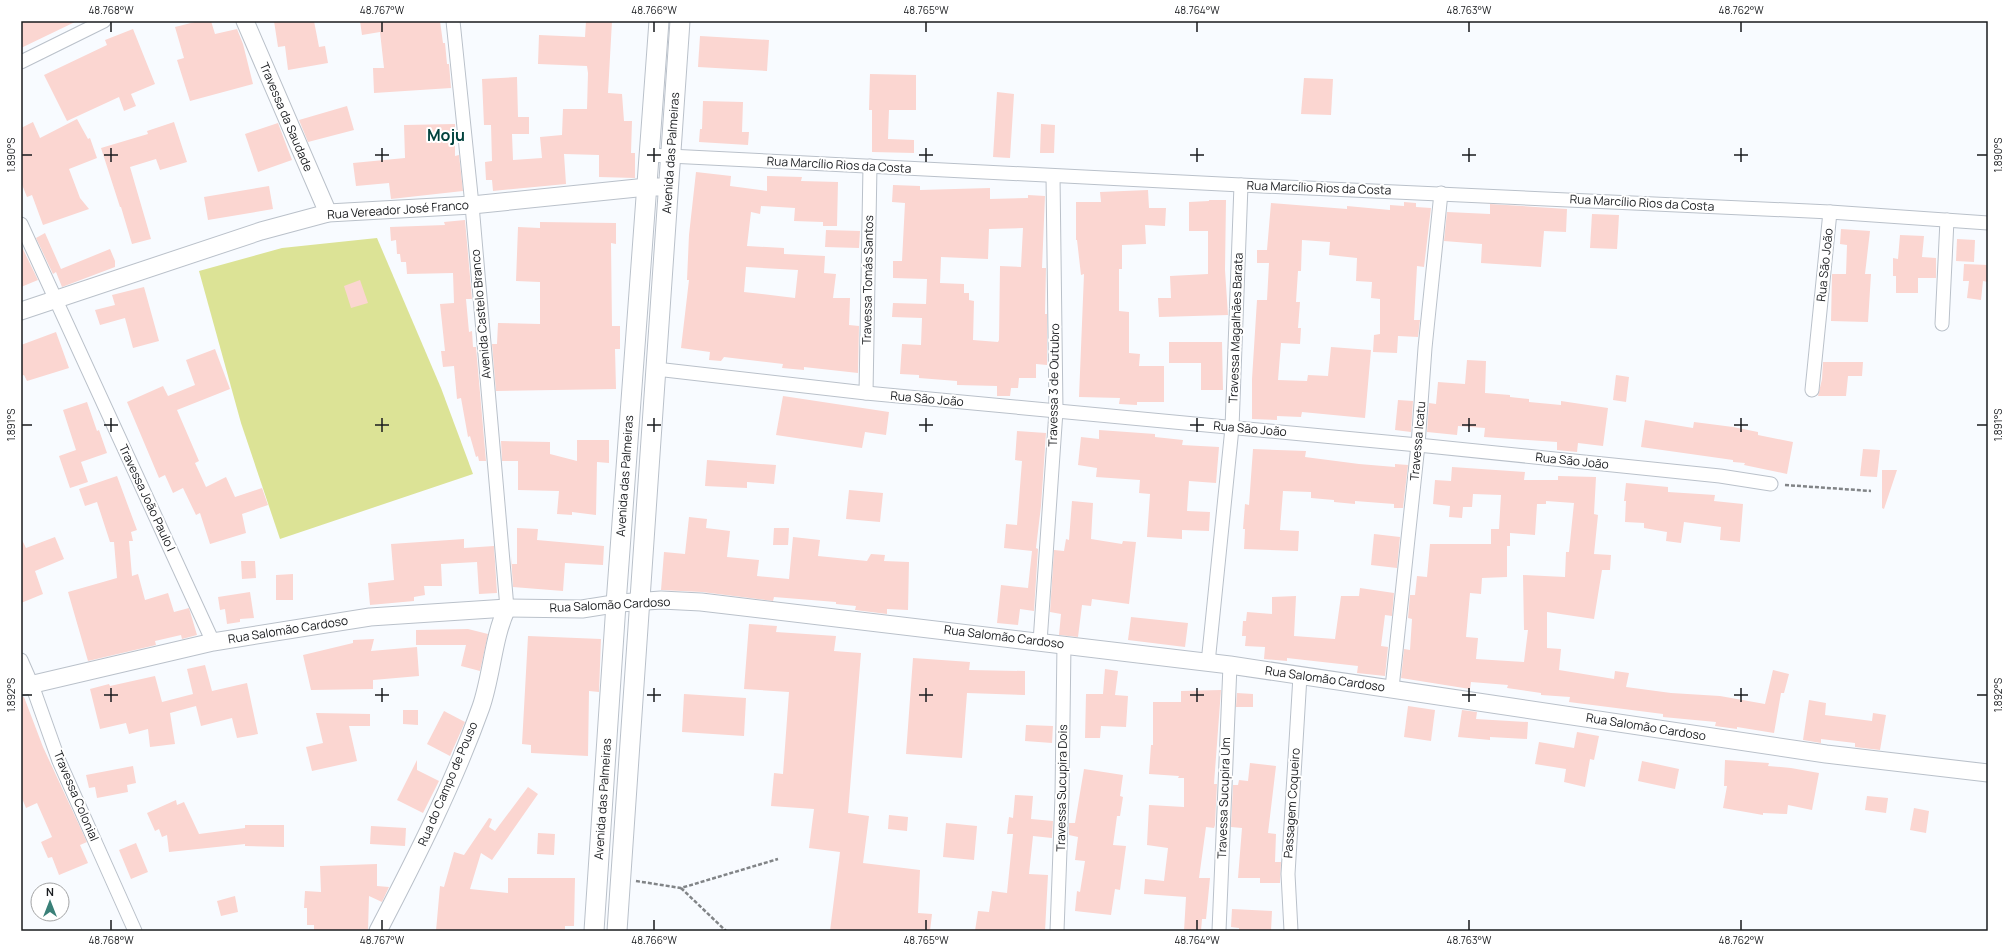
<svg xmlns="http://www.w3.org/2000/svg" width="2009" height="952" font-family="Manrope,sans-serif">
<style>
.green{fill:#dce396}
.building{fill:#fbd6d1;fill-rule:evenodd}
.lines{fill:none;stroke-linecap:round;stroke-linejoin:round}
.minor-casing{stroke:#bac1ca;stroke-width:15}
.tertiary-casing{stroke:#bac1ca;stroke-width:19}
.secondary-casing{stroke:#bac1ca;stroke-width:21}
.path{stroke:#818487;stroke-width:2.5;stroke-dasharray:4 2;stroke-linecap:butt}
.minor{stroke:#fff;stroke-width:13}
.tertiary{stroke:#fff;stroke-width:17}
.secondary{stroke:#fff;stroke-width:19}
.ticks{fill:none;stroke:#191b1e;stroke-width:1.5}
.labels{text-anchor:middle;stroke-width:4;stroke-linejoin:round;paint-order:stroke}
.street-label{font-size:12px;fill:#191b1e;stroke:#fff}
.district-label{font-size:16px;font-weight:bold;fill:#01423d;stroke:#fff}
.neatline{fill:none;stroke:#191b1e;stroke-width:1.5}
.ticks-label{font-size:10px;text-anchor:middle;fill:#191b1e}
</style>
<rect width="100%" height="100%" fill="#f8fbff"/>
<!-- green -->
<polygon class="green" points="377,238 441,388 473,474 280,539 241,423 199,271 282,248"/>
<!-- building -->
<g class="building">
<polygon points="21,21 77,21 21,48"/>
<polygon points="199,21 211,21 215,34 237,29 243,44 253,84 190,101 177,60 184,58 175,27"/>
<polygon points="274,21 314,21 319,47 325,46 328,63 288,70 285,46 278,47"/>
<polygon points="360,21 440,21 443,43 445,43 447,64 449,64 451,88 374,93 373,68 384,68 380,32 362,35"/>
<polygon points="586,21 612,21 608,93 622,94 624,121 632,121 631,153 635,153 635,178 599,177 599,155 564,154 566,184 493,191 492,180 486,180 485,162 492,161 491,125 484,125 482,79 517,77 518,117 529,117 529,134 512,134 513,160 542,158 540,137 562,135 563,109 587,109 588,73 587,66 538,64 539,35 585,37"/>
<polygon points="133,29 155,84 131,94 136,106 124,111 119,97 67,121 44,75 107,45 105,40"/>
<polygon points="700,36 769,40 767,71 698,67"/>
<polygon points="870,74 916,75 916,110 889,110 888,139 914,140 914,153 872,152 872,110 869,110"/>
<polygon points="1304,78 1333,79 1331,115 1301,114"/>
<polygon points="997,92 1014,94 1010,158 993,157"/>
<polygon points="703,101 743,102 742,132 749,132 748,145 699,142 700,129 702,129"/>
<polygon points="347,106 354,130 308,142 299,120"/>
<polygon points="77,119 88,139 90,138 97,158 69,169 80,198 89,209 43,225 32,195 27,197 21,182 21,128 33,122 40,138"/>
<polygon points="174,122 187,162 160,170 156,159 130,167 151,239 132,244 121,207 120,207 101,148 148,134 147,131"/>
<polygon points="278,123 292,160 258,172 245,134"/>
<polygon points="455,124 455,156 459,155 463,191 391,199 389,183 356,186 353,163 405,158 404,125"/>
<polygon points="1041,124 1055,125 1054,153 1040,153"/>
<path d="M696 172 731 176 730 186 767 191V176L802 177 801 181 838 182 837 226H823V222L794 221 795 208 761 206 760 214 751 212 747 246 784 248V254L825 256 824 273 836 274 833 298H850L849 325 859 326 858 373 804 367V370L782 368 783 364 724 357 721 361 709 360 710 352 681 348 689 280H687L689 235ZM746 267 798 270 795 298 744 292Z"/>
<path d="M893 185 920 186V190L990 188V199L1028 198V195L1045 196 1042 268H1046L1045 314H1047V365L1036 364V378H1019L1018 388H1011L1010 396H997V386L957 385V381L919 378V375L900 374 902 344 921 345 922 318 892 317 893 303 926 304 927 279 893 278V261H902L905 203 892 202ZM1023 228 1021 267 1000 266 999 340 998 342 973 340 974 301 969 300V293H964V284L940 283 941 257 988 259 989 229Z"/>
<polygon points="269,186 273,209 208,220 204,197"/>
<polygon points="1148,190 1149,208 1166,208 1165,226 1145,225 1146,244 1122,245 1122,269 1119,269 1119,311 1129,312 1129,353 1140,354 1139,366 1164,366 1164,402 1137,402 1137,405 1119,404 1120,398 1079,397 1084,274 1081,275 1077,240 1076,240 1076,202 1101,202 1100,192"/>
<polygon points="1209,200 1226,200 1225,270 1228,315 1159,317 1158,298 1171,298 1170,276 1208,274 1208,231 1189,231 1189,202 1209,201"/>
<polygon points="1404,202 1416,203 1416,207 1431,208 1424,267 1417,266 1414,320 1420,320 1418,337 1398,336 1397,353 1373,352 1374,335 1380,334 1380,299 1371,298 1372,282 1356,281 1357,258 1329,255 1330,242 1302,240 1301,271 1298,271 1296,302 1300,302 1298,328 1301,328 1300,344 1281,343 1278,380 1307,381 1308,375 1328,376 1331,347 1371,350 1365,418 1302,412 1301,417 1277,416 1277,420 1252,419 1252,379 1257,300 1267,300 1269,263 1257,263 1257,250 1267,250 1271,203 1347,209 1347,206 1390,210 1390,205 1404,206"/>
<polygon points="1490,204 1567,209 1566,232 1544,231 1541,267 1481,263 1482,244 1444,241 1447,212 1490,214"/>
<polygon points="1592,214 1619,215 1617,249 1590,248"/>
<polygon points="465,220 472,299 466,299 469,332 472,331 473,347 476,347 486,461 479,461 478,456 476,457 470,436 468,437 461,398 457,399 454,366 443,367 441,351 445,351 440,304 454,303 453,273 407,274 406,262 401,262 400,254 397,254 396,240 391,241 390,227 445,225 444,222"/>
<polygon points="540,222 616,223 616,244 611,243 612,326 620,326 620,349 615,349 616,389 496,391 492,344 497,344 498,323 540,324 540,282 516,281 518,227 540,228"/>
<polygon points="1841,229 1870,231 1865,274 1871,274 1868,322 1831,321 1832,274 1846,274 1847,245 1840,244"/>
<polygon points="826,230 860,231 859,248 825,247"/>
<polygon points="45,233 61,269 110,249 115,261 115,267 62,287 56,272 53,274 36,238"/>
<polygon points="1900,235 1924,236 1922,257 1936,258 1936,278 1918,278 1918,293 1896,293 1896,276 1893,276 1893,258 1898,259"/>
<polygon points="1957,239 1975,240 1974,262 1956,261"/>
<polygon points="21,245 38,280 21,287"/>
<polygon points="1964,264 1988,265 1988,282 1983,281 1981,300 1967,298 1969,281 1963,281"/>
<polygon points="360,280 368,303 351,308 344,286"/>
<polygon points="144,287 159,341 133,348 125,318 100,325 95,310 115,305 112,295"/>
<polygon points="56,332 69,368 27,381 24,375 21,376 21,345"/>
<polygon points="1169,342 1222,342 1223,390 1201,390 1201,363 1169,363"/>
<polygon points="215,349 230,389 177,410 199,461 195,463 206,487 226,477 235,497 262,488 268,505 242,514 246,533 210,544 200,513 196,515 183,488 173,493 165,475 159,478 127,402 163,386 168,396 195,385 186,360"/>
<polygon points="1467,360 1486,361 1485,393 1510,395 1510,397 1529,399 1529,402 1561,405 1561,401 1608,408 1603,446 1578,443 1577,452 1557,450 1557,442 1484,437 1485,428 1458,426 1457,435 1427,432 1429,403 1436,404 1438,382 1465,384"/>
<polygon points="1823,362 1863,362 1862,376 1848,376 1846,396 1818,396 1822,379"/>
<polygon points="1616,375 1629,377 1626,402 1613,400"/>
<polygon points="783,396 889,412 886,435 865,432 862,448 776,435"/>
<polygon points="1398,400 1413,401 1411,432 1395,430"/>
<polygon points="87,402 97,431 99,430 107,453 81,462 88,482 70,488 59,456 76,450 63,410"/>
<polygon points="1645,420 1693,428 1694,422 1733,427 1758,432 1758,435 1793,442 1787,474 1744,465 1745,463 1733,462 1733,460 1641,447"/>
<polygon points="1099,430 1155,434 1155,437 1183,440 1182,445 1219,447 1216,483 1189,481 1187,511 1210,512 1209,531 1182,530 1182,539 1147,537 1150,494 1139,493 1140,480 1096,477 1097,468 1078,465 1081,437 1099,439"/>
<polygon points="1017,431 1046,433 1041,506 1036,548 1038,549 1034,611 1020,609 1018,625 997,623 1001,585 1028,588 1032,551 1004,548 1006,524 1017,525 1022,461 1015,460"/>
<polygon points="577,440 609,440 609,463 597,462 596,515 572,512 572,515 557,514 559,491 518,490 518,461 502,461 501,441 550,442 550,454 577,461"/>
<polygon points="1253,449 1306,451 1305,457 1359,464 1395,467 1395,464 1408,465 1403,508 1394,508 1394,504 1355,501 1355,504 1334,502 1334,500 1311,498 1311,492 1283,491 1280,530 1299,531 1298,551 1244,549 1245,529 1243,529 1245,504 1249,505"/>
<polygon points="1863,449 1880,450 1877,477 1860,476"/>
<polygon points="707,460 776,465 774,484 747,482 747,488 705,486"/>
<path d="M1452 467 1525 472 1524 480H1558V476L1596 477 1594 514 1598 515 1594 554 1611 555 1610 570H1602L1594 619 1547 612V648L1561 649 1559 670 1614 679 1615 671 1629 673 1626 687 1671 693 1720 696 1765 704 1773 670 1789 674 1784 693H1781L1774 733 1737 727V729L1715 726 1716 722 1663 717V714L1569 702 1570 697 1541 695V693L1507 688 1508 685 1471 682 1470 689 1401 678 1404 649 1410 650 1412 619 1408 618 1410 595H1415L1417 576 1427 577 1430 544H1491V529H1499L1501 495 1473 494 1472 507H1463L1462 518 1449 517 1450 506 1433 504 1435 480 1451 481ZM1546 501 1574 503 1569 552H1566L1565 577 1523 575 1524 630H1528L1524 662 1476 659 1478 638 1466 637 1470 593 1481 594 1482 578 1507 577V546H1510V533L1535 535 1537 504H1546Z"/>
<polygon points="1882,470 1897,470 1884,509 1882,508"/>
<polygon points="117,476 137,530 131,532 133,541 129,541 132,576 138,574 145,600 168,593 174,612 189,608 197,635 182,639 181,635 155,641 156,645 88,661 68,592 117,578 114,542 110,542 97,502 85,506 79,489"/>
<polygon points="1626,483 1668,487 1668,492 1715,495 1714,501 1743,504 1740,542 1720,540 1721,527 1684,522 1681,543 1666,541 1667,532 1644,528 1644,523 1625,522 1626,501 1624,501"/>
<polygon points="849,490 883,493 880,522 846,519"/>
<polygon points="1072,501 1093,503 1091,539 1122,544 1123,541 1136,542 1129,604 1092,599 1091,606 1082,605 1078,637 1059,635 1061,614 1050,612 1054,550 1064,551 1066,539 1069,540"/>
<polygon points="689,517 707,519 706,528 730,531 727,557 759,560 757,576 789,579 793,537 820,540 818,556 867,561 871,554 885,555 884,561 909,562 908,610 887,609 887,614 855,610 856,606 836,604 836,602 774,597 773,601 702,592 661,590 664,552 685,554"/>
<polygon points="517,528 538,529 537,540 604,546 603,565 565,563 563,591 513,587 511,556 512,564 517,564"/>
<polygon points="774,528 789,528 788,545 773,545"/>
<polygon points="1374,534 1400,537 1397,568 1371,565"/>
<polygon points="55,537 64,559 35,571 43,594 21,603 21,538 26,548"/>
<polygon points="464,539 464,548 494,546 497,593 479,594 477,562 441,564 442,586 424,586 425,595 414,597 414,601 370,605 368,583 394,580 391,544"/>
<polygon points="241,561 255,561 256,578 242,579"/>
<polygon points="293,574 293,600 276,600 276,575"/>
<polygon points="1360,588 1394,593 1392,616 1385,615 1381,646 1388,647 1385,676 1357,673 1358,666 1287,658 1287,661 1264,659 1265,647 1245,646 1246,636 1242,636 1243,621 1246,621 1247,612 1272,614 1272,597 1296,596 1294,636 1335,639 1341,596 1359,596"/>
<polygon points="250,592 254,618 240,619 240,622 227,624 225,609 220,610 218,597"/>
<polygon points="1131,617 1188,623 1185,647 1128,640"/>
<polygon points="749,624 777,626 776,632 836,636 834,651 861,653 848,813 869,816 863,863 920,870 918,913 932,914 930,931 830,931 840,852 809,848 814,809 771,806 774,773 783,774 789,692 744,689"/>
<polygon points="468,629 488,634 480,671 461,666 466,645 416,645 416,630"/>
<polygon points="528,636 601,639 599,692 589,691 588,756 531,753 531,745 522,744"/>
<polygon points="374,639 371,651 417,647 419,676 373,680 373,689 311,690 303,655 353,643 353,640"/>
<polygon points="913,658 970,662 969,670 1025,671 1025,695 967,693 962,758 906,754"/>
<polygon points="205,665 212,691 247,683 258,734 237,738 232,718 201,726 196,706 170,713 175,744 150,747 148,729 129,734 126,723 100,729 90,689 109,684 110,686 155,676 162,702 193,694 187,669"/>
<polygon points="1105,669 1118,671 1115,695 1128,696 1126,727 1101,726 1100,738 1085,738 1086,694 1103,694"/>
<polygon points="1221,690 1214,784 1217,784 1215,825 1214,828 1206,827 1199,878 1210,878 1206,919 1202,919 1201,931 1184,931 1186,897 1144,894 1145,879 1164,881 1168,848 1147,845 1149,805 1184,807 1184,778 1178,778 1179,776 1149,774 1151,745 1153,745 1153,702 1181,702 1181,691"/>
<polygon points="1237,693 1253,694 1253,707 1236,707"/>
<polygon points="684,694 746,698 744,736 682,732"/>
<polygon points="21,697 24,697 43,747 87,842 80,845 88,863 59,875 52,857 48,858 41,842 52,837 37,803 26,808 21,796"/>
<polygon points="1809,700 1826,703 1825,715 1872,721 1873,713 1886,715 1880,750 1855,747 1855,743 1821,739 1821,743 1803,740"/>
<polygon points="1408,706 1435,710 1431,741 1404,737"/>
<polygon points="403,710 418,710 418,725 403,724"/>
<polygon points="1462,710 1477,712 1476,719 1528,722 1527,739 1490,737 1490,740 1458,737"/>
<polygon points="444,711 465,722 450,756 427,744"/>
<polygon points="316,713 370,714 370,726 349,726 357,761 312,771 306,747 323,743"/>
<polygon points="1026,725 1053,726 1052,743 1025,741"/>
<polygon points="1577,732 1599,736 1594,760 1590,759 1585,787 1564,782 1566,769 1535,764 1539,742 1574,748"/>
<polygon points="417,760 417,770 439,781 423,813 397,800"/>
<polygon points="1725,760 1769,763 1768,766 1791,768 1819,773 1812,810 1788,805 1787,814 1763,813 1763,815 1723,808 1727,786 1724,786"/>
<polygon points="1642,761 1679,769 1675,789 1638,781"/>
<polygon points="1250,763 1276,766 1268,833 1276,834 1275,862 1281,862 1280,883 1260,883 1260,878 1238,878 1242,828 1231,827 1233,785 1238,785 1239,780 1248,781"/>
<polygon points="133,766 136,783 127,785 128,792 97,798 95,787 89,788 86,775"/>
<polygon points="1084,769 1123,775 1120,796 1123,797 1120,816 1117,816 1113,845 1126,846 1120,890 1115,889 1111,915 1075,911 1077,891 1080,892 1085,861 1075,860 1078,837 1069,835 1069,823 1075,823"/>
<polygon points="528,787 538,794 492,860 481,853 470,889 508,893 508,878 575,878 574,926 565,926 565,931 436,931 440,886 444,887 454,852 464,855 489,818 492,819 489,827 495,831"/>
<polygon points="1015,795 1033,796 1031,819 1053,821 1052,838 1033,836 1029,874 1048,875 1045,931 975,931 978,911 989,912 992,891 1007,893 1013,834 1007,834 1009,817 1013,818"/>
<polygon points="1867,796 1888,798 1886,813 1865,810"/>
<polygon points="176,800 177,805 184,802 199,834 245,828 245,825 284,825 284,847 245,846 245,844 169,852 167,835 162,837 159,829 155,831 147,813"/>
<polygon points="1914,808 1929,811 1926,833 1910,830"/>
<polygon points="889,815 908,817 907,831 888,829"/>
<polygon points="946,823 977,826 974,860 943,857"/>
<polygon points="371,826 406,828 405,846 370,844"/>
<polygon points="538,833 555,834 554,855 537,854"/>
<polygon points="136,843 148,872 131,879 119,850"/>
<polygon points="377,864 377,886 389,887 382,902 369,896 368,931 314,931 314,925 307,925 307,908 304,908 305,891 321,892 320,866"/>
<polygon points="235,896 238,912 221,916 217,901"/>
<polygon points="1232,909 1272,911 1271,931 1239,931 1239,928 1231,927"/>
</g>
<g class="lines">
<!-- minor casing -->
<g class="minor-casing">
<g id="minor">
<polyline points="453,21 472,205 507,608"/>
<polyline points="21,62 104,21"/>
<polyline points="649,155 1241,185 1830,212 1988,223"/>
<polyline points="21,224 213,642"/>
<polyline points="1942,324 1947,220"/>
<polyline points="656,369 866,393 1418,445 1720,476 1771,484"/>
<polyline points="1812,390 1830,212"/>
<polyline points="866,393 870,166"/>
<polyline points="1040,642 1056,411 1053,176"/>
<polyline points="21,660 32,685 59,761 135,931"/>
<polyline points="1208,663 1232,428 1241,185"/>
<polyline points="1392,688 1418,445 1425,348 1441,193"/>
<polyline points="1057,931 1062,796 1064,644"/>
<polyline points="1219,931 1230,665"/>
<polyline points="1291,931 1288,874 1300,676"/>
</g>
</g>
<!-- tertiary casing -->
<g class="tertiary-casing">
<g id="tertiary">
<polyline points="245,21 328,213"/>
<polyline points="21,311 261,231 328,213 472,205 647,187 669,187"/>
<polyline points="21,687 213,642 370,617 507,608 582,609 620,603 661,600 701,602 1230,665 1826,754 1988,773"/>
<path d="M378 931C416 858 453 785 481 707 492 675 493 637 507 608"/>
</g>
</g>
<!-- secondary casing -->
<g class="secondary-casing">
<g id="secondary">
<polyline points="594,931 616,604 659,21"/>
<polyline points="617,931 680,21"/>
</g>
</g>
<!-- path -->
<g class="path">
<polyline points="1785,485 1871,491"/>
<polyline points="636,881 681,888 778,859"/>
<polyline points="681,888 726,931"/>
</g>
<!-- minor -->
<use href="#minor" class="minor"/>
<!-- tertiary -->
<use href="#tertiary" class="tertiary"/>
<!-- secondary -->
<use href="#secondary" class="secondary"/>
</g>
<!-- ticks -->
<path class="ticks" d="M111 22V32M382 22V32M654 22V32M926 22V32M1197 22V32M1469 22V32M1741 22V32M111 148V162M382 148V162M654 148V162M926 148V162M1197 148V162M1469 148V162M1741 148V162M22 155H32M104 155H118M375 155H389M647 155H661M919 155H933M1190 155H1204M1462 155H1476M1734 155H1748M1977 155H1987M111 418V432M382 418V432M654 418V432M926 418V432M1197 418V432M1469 418V432M1741 418V432M22 425H32M104 425H118M375 425H389M647 425H661M919 425H933M1190 425H1204M1462 425H1476M1734 425H1748M1977 425H1987M111 688V702M382 688V702M654 688V702M926 688V702M1197 688V702M1469 688V702M1741 688V702M22 695H32M104 695H118M375 695H389M647 695H661M919 695H933M1190 695H1204M1462 695H1476M1734 695H1748M1977 695H1987M111 920V930M382 920V930M654 920V930M926 920V930M1197 920V930M1469 920V930M1741 920V930"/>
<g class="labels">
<!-- street labels -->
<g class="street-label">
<text transform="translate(286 117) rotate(67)" y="4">Travessa da Saudade</text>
<text transform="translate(671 153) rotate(-86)" y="4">Avenida das Palmeiras</text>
<text transform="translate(839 165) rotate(3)" y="4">Rua Marcílio Rios da Costa</text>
<text transform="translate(1319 188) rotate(2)" y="4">Rua Marcílio Rios da Costa</text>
<text transform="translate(1642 203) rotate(3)" y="4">Rua Marcílio Rios da Costa</text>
<text transform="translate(398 210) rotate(-4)" y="4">Rua Vereador José Franco</text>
<text transform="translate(1825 265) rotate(-84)" y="4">Rua São João</text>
<text transform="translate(868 280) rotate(-89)" y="4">Travessa Tomás Santos</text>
<text transform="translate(481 314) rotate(-95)" y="4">Avenida Castelo Branco</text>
<text transform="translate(1236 328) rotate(-88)" y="4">Travessa Magalhães Barata</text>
<text transform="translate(1054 385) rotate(-89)" y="4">Travessa 3 de Outubro</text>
<text transform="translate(927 399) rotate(5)" y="4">Rua São João</text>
<text transform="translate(1250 429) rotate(5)" y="4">Rua São João</text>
<text transform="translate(1418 441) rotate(-85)" y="4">Travessa Icatu</text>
<text transform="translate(1572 461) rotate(6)" y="4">Rua São João</text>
<text transform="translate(625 476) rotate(-86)" y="4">Avenida das Palmeiras</text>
<text transform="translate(147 498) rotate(65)" y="4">Travessa João Paulo I</text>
<text transform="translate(610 605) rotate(-3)" y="4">Rua Salomão Cardoso</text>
<text transform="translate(288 630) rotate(-9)" y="4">Rua Salomão Cardoso</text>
<text transform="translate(1004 637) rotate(7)" y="4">Rua Salomão Cardoso</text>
<text transform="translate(1325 679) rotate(8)" y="4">Rua Salomão Cardoso</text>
<text transform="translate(1646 727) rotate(9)" y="4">Rua Salomão Cardoso</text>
<text transform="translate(448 784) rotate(-67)" y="4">Rua do Campo de Pouso</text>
<text transform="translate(1062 788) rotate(-89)" y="4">Travessa Sucupira Dois</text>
<text transform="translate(76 796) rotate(67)" y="4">Travessa Colonial</text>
<text transform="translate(1224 798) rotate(-88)" y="4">Travessa Sucupira Um</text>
<text transform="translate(603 799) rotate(-86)" y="4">Avenida das Palmeiras</text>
<text transform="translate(1292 803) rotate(-86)" y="4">Passagem Coqueiro</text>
</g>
<!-- district labels -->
<g class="district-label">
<text x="446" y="141">Moju</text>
</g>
</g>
<!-- border -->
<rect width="2009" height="952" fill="none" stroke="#ffffff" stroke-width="44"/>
<!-- north arrow -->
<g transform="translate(50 902)"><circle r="19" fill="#ffffff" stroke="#a3a4a5"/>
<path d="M0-3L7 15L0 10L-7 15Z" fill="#3a8078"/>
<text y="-6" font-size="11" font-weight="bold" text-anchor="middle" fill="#191b1e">N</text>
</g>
<rect x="22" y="22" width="1965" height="908" class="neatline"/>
<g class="ticks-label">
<text x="111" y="14">48.768°W</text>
<text x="382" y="14">48.767°W</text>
<text x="654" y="14">48.766°W</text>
<text x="926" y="14">48.765°W</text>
<text x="1197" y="14">48.764°W</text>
<text x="1469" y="14">48.763°W</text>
<text x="1741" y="14">48.762°W</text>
<text transform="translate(11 155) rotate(-90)" y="4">1.890°S</text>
<text transform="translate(1998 155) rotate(-90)" y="4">1.890°S</text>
<text transform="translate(11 425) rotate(-90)" y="4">1.891°S</text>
<text transform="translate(1998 425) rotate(-90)" y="4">1.891°S</text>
<text transform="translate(11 695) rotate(-90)" y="4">1.892°S</text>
<text transform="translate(1998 695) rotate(-90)" y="4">1.892°S</text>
<text x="111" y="944">48.768°W</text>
<text x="382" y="944">48.767°W</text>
<text x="654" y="944">48.766°W</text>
<text x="926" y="944">48.765°W</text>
<text x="1197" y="944">48.764°W</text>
<text x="1469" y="944">48.763°W</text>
<text x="1741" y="944">48.762°W</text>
</g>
</svg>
